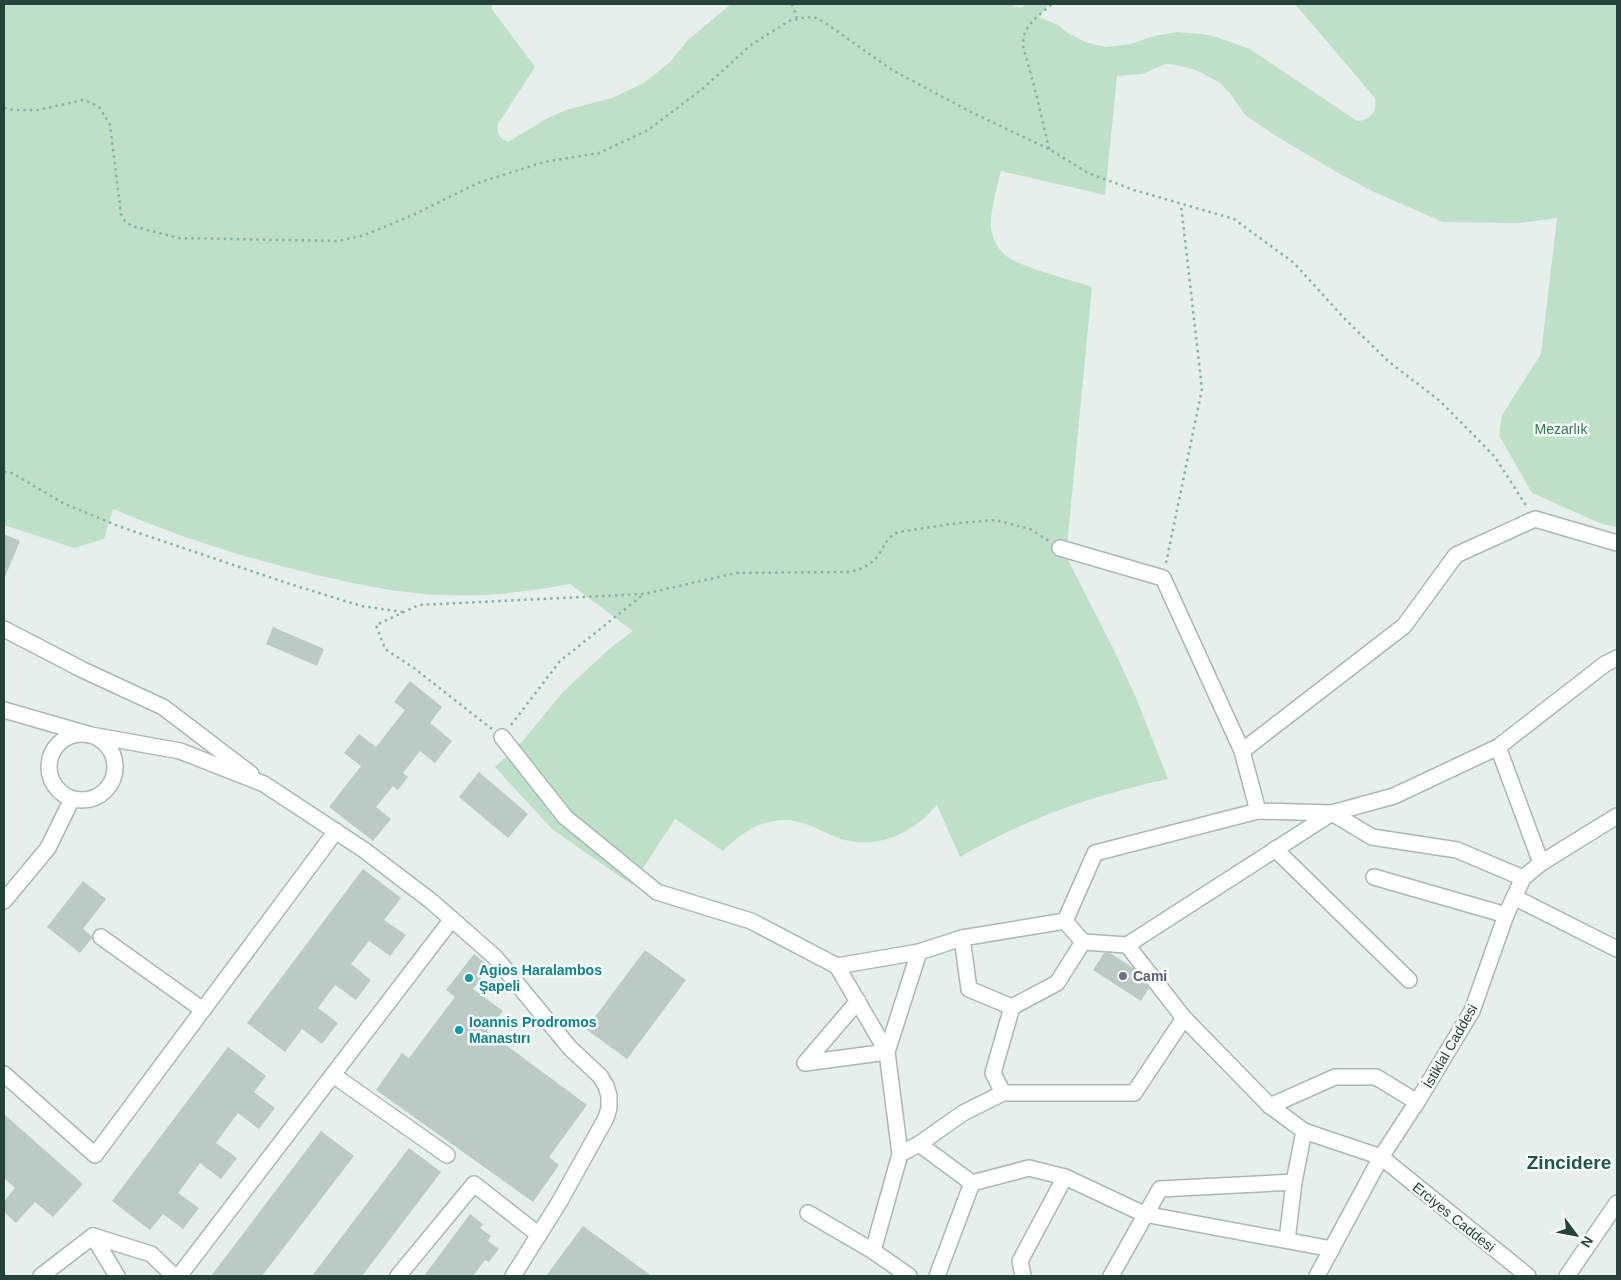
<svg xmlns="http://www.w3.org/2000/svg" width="1621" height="1280" font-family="Arial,sans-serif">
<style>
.green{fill:#bfe0c8}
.building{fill:#bbcac4}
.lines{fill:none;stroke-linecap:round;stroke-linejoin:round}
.minor-casing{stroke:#a8b8b2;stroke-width:18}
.path{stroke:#86b3a5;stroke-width:2.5;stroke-dasharray:2.5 4;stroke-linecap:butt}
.minor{stroke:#fff;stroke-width:15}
.worship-dot{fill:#6b7280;stroke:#f7fbf9;stroke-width:2}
.culture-dot{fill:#0f9aa8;stroke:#f7fbf9;stroke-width:2}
.labels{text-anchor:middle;stroke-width:5;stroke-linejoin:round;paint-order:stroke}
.park-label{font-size:14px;fill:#2d7a4b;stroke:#f7fbf9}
.culture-label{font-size:14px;font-weight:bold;fill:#0d838f;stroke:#f7fbf9;text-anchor:start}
.worship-label{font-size:14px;font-weight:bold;fill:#5b616d;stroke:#f7fbf9;text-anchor:start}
.street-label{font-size:14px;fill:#24423a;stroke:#f7fbf9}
.district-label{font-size:19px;font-weight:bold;fill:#1f5548;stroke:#f7fbf9}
</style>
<rect width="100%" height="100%" fill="#e6efeb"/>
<!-- green -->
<path class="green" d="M4 4H493L491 8 535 67 498 124C496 133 500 139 508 142L546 119 566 110 612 98 644 83 670 62 688 40 731 4H1010L1021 8 1026 4H1049L1039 17 1058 25 1066 32 1085 42 1106 47 1131 44 1154 36 1177 32 1203 34 1216 37 1250 49 1357 121C1370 121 1378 111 1375 98L1295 4H1617V527L1602 524 1532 493 1499 435 1502 415 1541 354 1557 218 1520 223 1443 222 1374 192 1340 174 1276 136 1245 115 1230 93 1220 83 1198 71 1177 65 1166 64 1142 74 1117 76 1105 195 1001 171C997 188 991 207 991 224 991 236 996 247 1005 255 1019 267 1072 280 1092 287L1066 556 1115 652 1137 700 1168 779C1093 795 1027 818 960 857L937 805C911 836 870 853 831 835 807 824 792 815 765 823 748 828 736 839 723 851L675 819 632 885 552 829 495 767 521 743 563 692 609 649 633 631 570 584C528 592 485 597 442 595 404 594 367 586 330 578 255 561 184 539 113 509L104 539 74 548 4 525Z"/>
<!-- building -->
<g class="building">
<polygon points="4,534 20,541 4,579"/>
<polygon points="273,627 324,649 317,666 266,644"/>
<polygon points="410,681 442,707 430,723 452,741 435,763 420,751 403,773 408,777 398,790 393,786 376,807 391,819 373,841 329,807 361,766 344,753 359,734 376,747 405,710 394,702"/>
<polygon points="479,772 528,814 508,838 459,797"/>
<polygon points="363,869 401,898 384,920 406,935 390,956 369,941 351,964 371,980 356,1000 335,985 318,1008 338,1023 322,1044 302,1029 285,1052 247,1023"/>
<polygon points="83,881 106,899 83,929 92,936 92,938 80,953 47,927"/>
<polygon points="645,950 686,980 627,1059 586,1029"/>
<polygon points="1104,953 1110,953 1133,968 1149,988 1141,1001 1093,970"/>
<polygon points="474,954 490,967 473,989 503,1011 487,1031 587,1105 549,1157 559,1165 533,1202 376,1090 402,1053 409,1058 455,997 446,990"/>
<polygon points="228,1047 266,1076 254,1092 275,1108 259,1129 238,1113 216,1143 237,1158 221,1179 200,1163 178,1193 199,1208 183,1229 163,1214 150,1230 112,1201"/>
<polygon points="4,1114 83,1184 53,1217 35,1202 16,1223 4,1212 4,1201 15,1188 4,1178"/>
<polygon points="321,1131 354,1156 262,1276 211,1276"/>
<polygon points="409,1148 441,1172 362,1276 312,1276"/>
<polygon points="470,1214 483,1224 480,1228 491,1236 488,1241 499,1249 489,1262 485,1260 473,1276 424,1276"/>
<polygon points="583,1226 616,1250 652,1276 546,1276"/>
</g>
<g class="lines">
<!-- minor casing -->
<g class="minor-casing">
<g id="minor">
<polyline points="1060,548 1163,578 1242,751 1258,811 1332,813 1372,837 1457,850 1523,878"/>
<polyline points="4,629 83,670 163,707 251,774"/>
<polyline points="4,710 91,735 180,751 264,784 364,850 431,901 495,957 570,1048 600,1076 606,1086 609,1096 609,1108 606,1118 560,1201 513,1276"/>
<circle cx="82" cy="767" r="33"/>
<polyline points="502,737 565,817 657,892 751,921 837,966 919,952 962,938 1065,921 1083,942 1127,945 1332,813 1394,796 1498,747 1605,664 1617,658"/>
<polyline points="1498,747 1541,863"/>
<polyline points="1242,751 1404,626 1456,555 1535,519 1617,543"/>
<polyline points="1275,849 1409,980"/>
<polyline points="1374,877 1506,915"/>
<polyline points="1514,897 1617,949"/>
<polyline points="4,901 48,848 72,799"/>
<polyline points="1065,921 1095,853 1258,811"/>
<polyline points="101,937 203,1010"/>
<polyline points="962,938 969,989 1012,1007"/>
<polyline points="1127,945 1184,1018 1270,1106 1304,1131 1381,1157 1528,1276"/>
<polyline points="837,966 887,1052 805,1063 858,1001"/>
<polyline points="4,1074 95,1155 336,831"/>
<polyline points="333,1075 447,1155"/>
<polyline points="1003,1093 993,1073 1012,1007 1057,983 1083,942"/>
<polyline points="1270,1106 1335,1077 1376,1077 1417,1102"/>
<polyline points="919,1144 972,1183 1029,1168 1065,1177 1144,1214 1332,1249"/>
<polyline points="900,1154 919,1144 963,1113 1003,1093 1134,1093 1184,1018"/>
<polyline points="808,1213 873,1251 909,1276"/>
<polyline points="93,1236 151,1254 174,1276"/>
<polyline points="93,1236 117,1276"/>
<polyline points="1287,1240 1294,1182 1304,1131"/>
<polyline points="873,1251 900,1154 887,1052 919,952"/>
<polyline points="41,1276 93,1236"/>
<polyline points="179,1276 452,919"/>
<polyline points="398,1276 474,1184 539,1235"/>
<polyline points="937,1276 972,1183"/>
<polyline points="1023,1276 1020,1261 1065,1177"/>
<polyline points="1111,1276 1160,1189 1294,1182"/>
<polyline points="1317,1276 1381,1157 1417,1102 1472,1011 1506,915 1523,878 1541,863 1617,816"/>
<polyline points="1567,1276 1617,1203"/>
</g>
</g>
<!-- path -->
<g class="path">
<polyline points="792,4 797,18"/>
<polyline points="4,108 14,110 38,110 83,100 92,103 100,108 110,125 121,214 125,221 132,226 178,238 338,241 365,235 415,214 478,183 544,162 599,153 648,130 701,90 751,45 789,21 807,17 816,18 824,22 892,70 969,111 1049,149 1088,173 1134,190 1234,219 1294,263 1344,318 1389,362 1440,401 1495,457 1527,507"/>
<path d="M1049 149 1037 97 1023 46C1022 26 1038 16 1052 4"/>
<polyline points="4,472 12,473 63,503 118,526 290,584 361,606 403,612"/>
<polyline points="1166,563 1202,389 1181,205"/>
<polyline points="511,725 560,661 644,594"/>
<path d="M492 729 414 668 385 649 376 625 419 605 644 594 736 573 850 572C862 569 873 564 880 553 886 542 886 539 898 532L959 523 995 520 1030 529 1049 541"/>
</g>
<!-- minor -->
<use href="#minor" class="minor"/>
</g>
<!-- markers -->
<circle class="worship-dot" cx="1123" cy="976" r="5"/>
<g class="culture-dot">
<circle cx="469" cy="978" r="5"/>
<circle cx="459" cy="1030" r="5"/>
</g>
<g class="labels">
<!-- park labels -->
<g class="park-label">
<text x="1561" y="434">Mezarlık</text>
</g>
<!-- culture labels -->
<g class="culture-label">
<text x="479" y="975">Agios Haralambos<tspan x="479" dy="16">Şapeli</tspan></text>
<text x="469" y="1027">Ioannis Prodromos<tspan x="469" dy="16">Manastırı</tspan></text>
</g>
<!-- worship labels -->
<g class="worship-label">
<text x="1133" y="981">Cami</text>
</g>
<!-- street labels -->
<g class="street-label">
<text transform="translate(1450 1046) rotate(-60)" y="5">İstiklal Caddesi</text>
<text transform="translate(1454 1217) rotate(39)" y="5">Erciyes Caddesi</text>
</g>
<!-- district labels -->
<g class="district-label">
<text x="1569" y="1169">Zincidere</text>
</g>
</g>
<!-- border -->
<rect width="1621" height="1280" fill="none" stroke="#24423a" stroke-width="10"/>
<!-- north arrow -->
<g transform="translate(1576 1235) rotate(122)" stroke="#f7fbf9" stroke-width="4" paint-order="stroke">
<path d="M0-4L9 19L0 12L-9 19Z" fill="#24423a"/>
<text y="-8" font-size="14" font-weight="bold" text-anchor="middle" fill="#24423a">N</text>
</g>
</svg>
